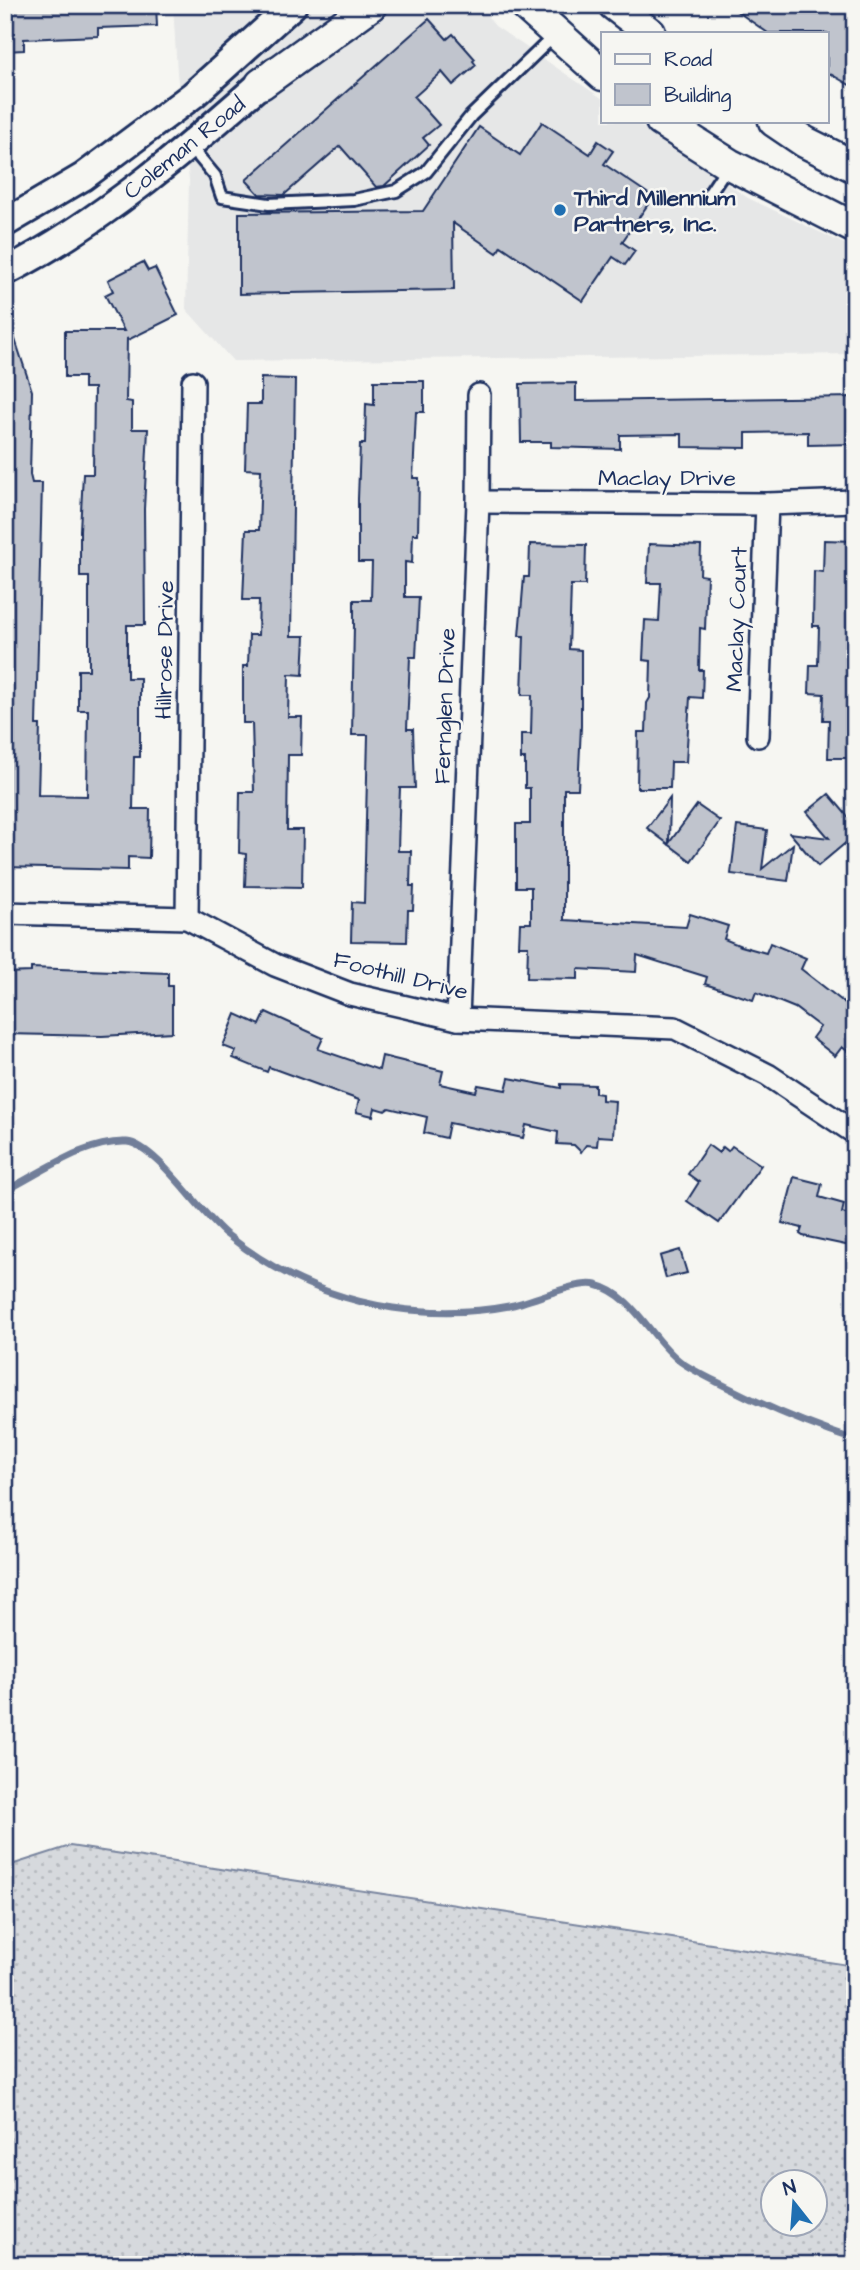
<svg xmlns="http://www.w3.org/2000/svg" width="860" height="2270" font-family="'Architects Daughter',sans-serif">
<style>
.built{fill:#e6e7e7}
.grass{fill:url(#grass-dots);stroke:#78849e;stroke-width:2;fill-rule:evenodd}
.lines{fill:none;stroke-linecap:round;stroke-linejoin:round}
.stream{stroke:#717e99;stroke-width:7}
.building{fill:#c0c4cd;stroke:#1b2f5e;stroke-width:2}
.service-casing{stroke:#1b2f5e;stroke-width:16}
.minor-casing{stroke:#1b2f5e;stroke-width:26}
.tertiary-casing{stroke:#1b2f5e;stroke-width:32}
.secondary-casing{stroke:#1b2f5e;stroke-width:35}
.service{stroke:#f6f6f2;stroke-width:10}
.minor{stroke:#f6f6f2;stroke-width:21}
.tertiary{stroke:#f6f6f2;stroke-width:26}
.secondary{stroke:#f6f6f2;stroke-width:30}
.poi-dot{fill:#1f6fb2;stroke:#f6f6f2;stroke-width:2.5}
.labels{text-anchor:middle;stroke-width:5;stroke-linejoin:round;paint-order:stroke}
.street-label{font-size:23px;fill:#1b2f5e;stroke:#f6f6f2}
.poi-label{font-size:23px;font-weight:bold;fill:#1b2f5e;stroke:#f6f6f2;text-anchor:start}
</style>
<defs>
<pattern id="grass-dots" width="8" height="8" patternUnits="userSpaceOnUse" patternTransform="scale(1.75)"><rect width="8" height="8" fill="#d6d9dd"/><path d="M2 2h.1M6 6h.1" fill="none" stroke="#b7bbc0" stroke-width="1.8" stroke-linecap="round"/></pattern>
</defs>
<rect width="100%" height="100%" fill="#f6f6f2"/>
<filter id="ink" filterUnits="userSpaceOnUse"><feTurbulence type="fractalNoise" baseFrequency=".0143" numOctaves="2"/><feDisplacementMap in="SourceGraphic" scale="14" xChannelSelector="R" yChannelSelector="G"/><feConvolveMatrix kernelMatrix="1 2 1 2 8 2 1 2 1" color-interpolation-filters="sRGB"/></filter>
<g filter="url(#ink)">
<!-- built -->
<polygon class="built" points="173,5 479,5 495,26 603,99 603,121 634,121 748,198 855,249 855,354 233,361 186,309 189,180 177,73"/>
<!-- grass -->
<path class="grass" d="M70 1846 855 1966V2265H5V1867ZM772 2182H814V2224H772Z"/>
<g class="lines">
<!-- stream -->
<path class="stream" d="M5 1191C41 1173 85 1140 127 1142 155 1144 201 1214 226 1234 275 1273 331 1299 393 1308 430 1313 473 1313 509 1306 532 1302 577 1280 596 1285 634 1294 652 1341 681 1362 694 1371 709 1378 723 1385 766 1407 809 1425 855 1440"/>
</g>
<!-- building -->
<g class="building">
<polygon points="5,5 156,5 157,26 98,28 98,36 24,39 24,50 5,51"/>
<polygon points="728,5 847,5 855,10 855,88 827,72 827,33 768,33"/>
<polygon points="429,19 447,39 453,34 475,59 473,61 476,65 453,85 442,72 414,97 439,125 423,138 429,145 384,186 376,187 340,146 284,195 259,194 246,180"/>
<polygon points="542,122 590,154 598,141 613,151 604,164 653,197 622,242 635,251 625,265 613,257 583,301 501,246 497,253 453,223 454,290 239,294 239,213 423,211 479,127 520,155"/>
<polygon points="143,262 148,271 155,268 178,315 128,340 127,338 126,401 132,402 132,429 148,429 144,509 145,625 127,625 127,678 140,678 140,757 134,757 133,809 150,809 149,858 128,857 128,870 5,867 5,321 9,321 32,391 30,475 32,483 42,483 36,725 40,725 38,795 87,796 88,710 78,710 78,670 89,670 89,577 80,577 80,530 83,474 93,474 94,388 84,388 84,377 65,377 65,331 124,331 105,295 113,291 108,280"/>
<polygon points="261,378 295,379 291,636 305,636 303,675 289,674 288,717 302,717 301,755 288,755 287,830 303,830 302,887 245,886 246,854 239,853 240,792 254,792 252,723 243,723 243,666 248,666 249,635 258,635 259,600 243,600 246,530 259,530 261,470 245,469 247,404 261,404"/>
<polygon points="374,381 424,381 424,412 416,412 413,478 419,478 418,534 413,534 412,563 405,562 405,597 419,597 416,657 410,657 407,729 413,729 415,788 400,788 399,814 398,851 411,851 410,886 414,886 413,910 408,910 407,942 351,941 352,902 364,903 368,735 352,735 354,625 354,600 371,600 372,562 358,562 358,499 360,444 365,444 366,404 374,405"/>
<polygon points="576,383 576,401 855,397 855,444 808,445 808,432 746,433 746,448 682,447 682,434 620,435 620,449 551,447 551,442 521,442 520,384"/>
<polygon points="824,540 855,541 855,758 828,758 829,720 823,720 824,694 809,693 810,665 818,665 819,626 813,626 814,571 823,572"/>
<polygon points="530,544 586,545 585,585 571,585 569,649 581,650 581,726 578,789 564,789 564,920 686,927 690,914 728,926 724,939 741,946 766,953 770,943 806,958 801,969 855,1011 855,1057 842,1047 835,1056 812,1038 820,1027 795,1008 756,992 753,1000 705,984 707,977 637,955 636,972 578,969 578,979 527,978 528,946 519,946 520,923 531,923 531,887 516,887 516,824 530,824 530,788 525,788 525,759 521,759 521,734 531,734 532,695 522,695 524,636 519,636 524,577 529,577"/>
<polygon points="649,544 701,546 700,575 707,576 705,629 700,628 699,670 703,670 702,698 690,697 686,762 671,762 670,788 637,788 638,732 646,732 647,703 650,698 651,661 643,660 645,620 659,621 661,583 647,583"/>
<polygon points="829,794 855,825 855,835 818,866 790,833 829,838 807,812"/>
<polygon points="670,798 669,843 697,805 720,821 691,861 647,828"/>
<polygon points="737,826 767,830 762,869 793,844 788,881 731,874"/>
<polygon points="31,968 168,973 168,986 172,986 172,1032 102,1036 5,1034 5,973 31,972"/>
<polygon points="266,1012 323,1038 318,1049 379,1070 382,1056 443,1071 440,1084 476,1092 478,1085 506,1090 509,1078 561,1088 561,1084 595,1085 595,1093 602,1094 602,1100 615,1101 613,1137 598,1136 597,1146 586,1145 581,1152 574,1145 557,1144 558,1132 526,1125 523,1138 449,1123 446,1138 424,1133 427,1117 389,1108 385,1111 375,1108 373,1116 356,1112 359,1100 269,1067 267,1072 233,1058 236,1051 223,1046 236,1014 260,1025"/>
<polygon points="708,1145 719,1153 723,1147 728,1151 732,1146 761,1165 719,1223 687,1201 699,1182 688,1174"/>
<polygon points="794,1177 822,1184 819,1197 844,1204 842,1213 855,1216 855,1247 803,1236 800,1234 802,1228 782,1223"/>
<polygon points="680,1250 687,1273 666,1278 660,1256"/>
</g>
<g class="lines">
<!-- service casing -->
<g class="service-casing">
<g id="service">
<polyline points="190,146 215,176 222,197 269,204 354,200 396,191 426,172 471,116 556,34"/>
<polyline points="707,197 727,167"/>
</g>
</g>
<!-- minor casing -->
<g class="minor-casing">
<g id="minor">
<polyline points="478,502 767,504 855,501"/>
<polyline points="758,736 767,504"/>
<polyline points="5,913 187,918 275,965 350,994 458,1019 675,1028 768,1075 855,1133"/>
<polyline points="187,918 193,382"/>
<polyline points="458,1019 478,502 479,395"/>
</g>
</g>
<!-- tertiary casing -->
<g class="tertiary-casing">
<g id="tertiary">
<polyline points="5,223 83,177 193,95 293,5"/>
<path d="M5 272C103 222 193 144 275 71"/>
</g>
</g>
<!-- secondary casing -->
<g class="secondary-casing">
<g id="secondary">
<polyline points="525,5 603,75"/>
<polyline points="614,5 650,33"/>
<polyline points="261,84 371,5"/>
<polyline points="661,121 729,164 855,228"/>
<polyline points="774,121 805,142 855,167"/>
</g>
</g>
<!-- service -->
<use href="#service" class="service"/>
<!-- minor -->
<use href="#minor" class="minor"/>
<!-- tertiary -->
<use href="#tertiary" class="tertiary"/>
<!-- secondary -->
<use href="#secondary" class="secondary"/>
</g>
</g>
<!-- markers -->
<circle class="poi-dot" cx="560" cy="210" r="7"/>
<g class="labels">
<!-- street labels -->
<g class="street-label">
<text transform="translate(184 147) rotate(-39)" y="8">Coleman Road</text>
<text x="667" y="485">Maclay Drive</text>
<text transform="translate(736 619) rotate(-88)" y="8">Maclay Court</text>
<text transform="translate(164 650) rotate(-89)" y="8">Hillrose Drive</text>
<text transform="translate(444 706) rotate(-88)" y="8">Fernglen Drive</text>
<text transform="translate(401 975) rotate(14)" y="8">Foothill Drive</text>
</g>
<!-- poi labels -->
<g class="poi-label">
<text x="574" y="205">Third Millennium<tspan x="574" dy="26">Partners, Inc.</tspan></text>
</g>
</g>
<!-- margin -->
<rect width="860" height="2270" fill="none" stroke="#f6f6f2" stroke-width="28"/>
<rect x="14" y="14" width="832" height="2242" fill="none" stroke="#1b2f5e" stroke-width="2.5" filter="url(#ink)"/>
<!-- legend -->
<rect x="601" y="32" width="228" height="91" fill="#f6f6f2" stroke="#9ea6b7" stroke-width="2"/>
<rect x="615" y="54" width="35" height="10" fill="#f6f6f2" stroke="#9ea6b7" stroke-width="2"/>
<text x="664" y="66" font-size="21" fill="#1b2f5e">Road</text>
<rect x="615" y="84" width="35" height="21" fill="#c0c4cd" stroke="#9ea6b7" stroke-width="2"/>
<text x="664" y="102" font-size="21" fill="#1b2f5e">Building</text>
<!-- north arrow -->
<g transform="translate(794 2203) rotate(343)"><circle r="33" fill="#f6f6f2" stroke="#9ea6b7" stroke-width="2"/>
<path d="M0-5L12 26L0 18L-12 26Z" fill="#1f6fb2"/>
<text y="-10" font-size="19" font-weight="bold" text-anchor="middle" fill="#1b2f5e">N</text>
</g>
</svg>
